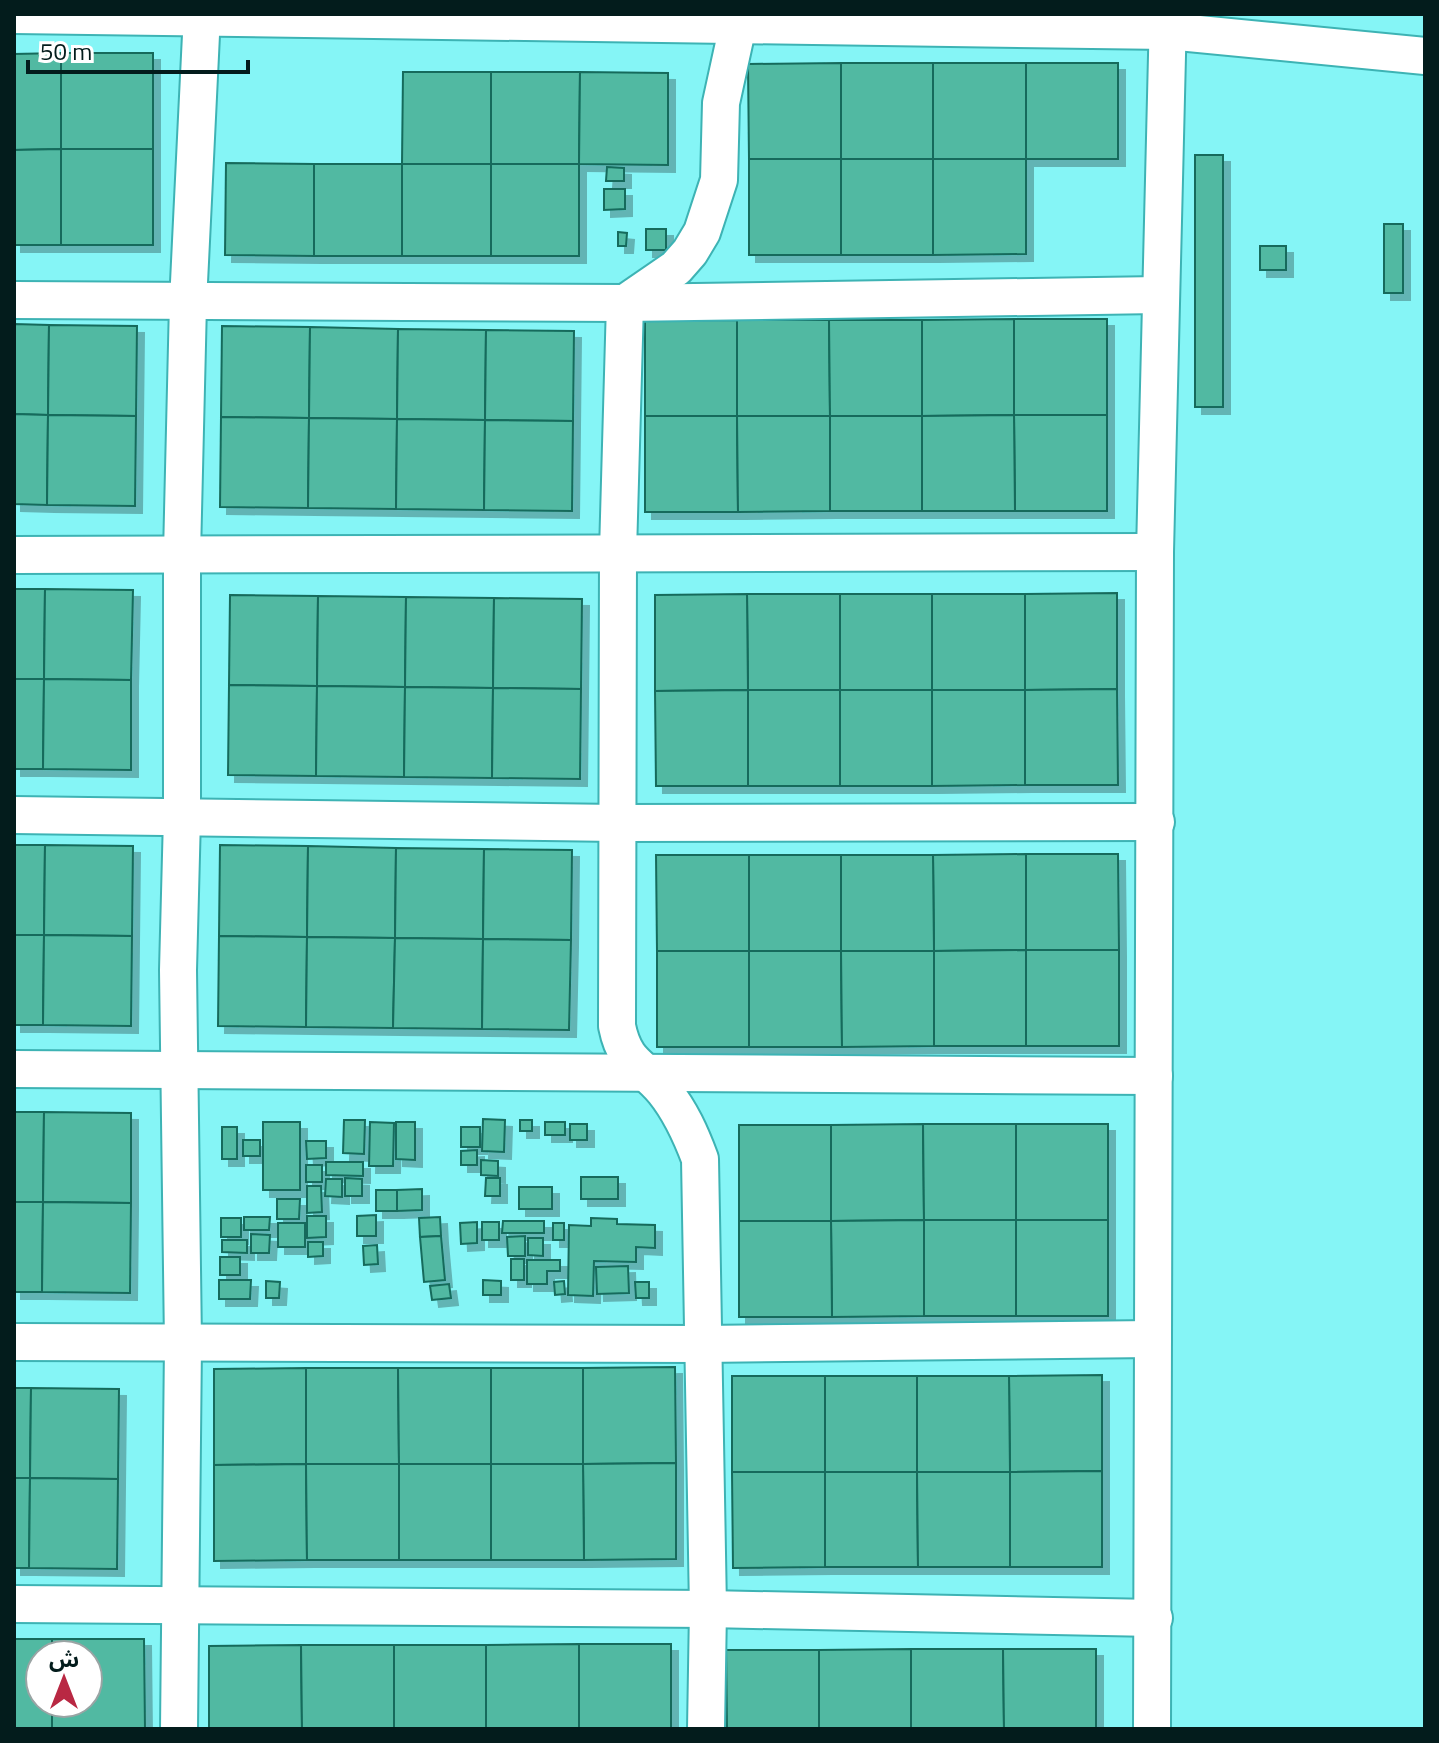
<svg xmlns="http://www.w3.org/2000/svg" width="1439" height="1743" font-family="'Titillium Web','Noto Sans Arabic',sans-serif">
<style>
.building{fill:#51b9a2;stroke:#156b5b;stroke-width:2;filter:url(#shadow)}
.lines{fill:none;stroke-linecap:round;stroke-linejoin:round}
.minor-casing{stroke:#3db3b4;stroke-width:40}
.minor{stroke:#fff;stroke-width:36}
</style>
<defs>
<filter id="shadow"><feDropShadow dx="7" dy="7" stdDeviation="0" flood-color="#0004"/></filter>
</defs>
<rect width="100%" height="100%" fill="#85f5f6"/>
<!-- building -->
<g class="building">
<rect x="61" y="53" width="92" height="96"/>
<polygon points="61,53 61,149 14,150 14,54"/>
<polygon points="841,63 841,159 749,159 748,64"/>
<rect x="841" y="63" width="92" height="96"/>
<rect x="933" y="63" width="93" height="96"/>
<rect x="1026" y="63" width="92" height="96"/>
<polygon points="403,72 491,72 491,164 402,164"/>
<polygon points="491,72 580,72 579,164 491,164"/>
<polygon points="580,72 668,73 668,165 579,164"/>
<rect x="61" y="149" width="92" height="96"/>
<polygon points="61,149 61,245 14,245 14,150"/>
<rect x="1195" y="155" width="28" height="252"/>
<rect x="749" y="159" width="92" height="96"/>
<rect x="841" y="159" width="92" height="96"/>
<polygon points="933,159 1026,159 1026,254 933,255"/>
<polygon points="226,163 314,164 314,256 225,255"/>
<rect x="314" y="164" width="88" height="92"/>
<rect x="402" y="164" width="89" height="92"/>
<rect x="491" y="164" width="88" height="92"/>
<polygon points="607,167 624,168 624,181 606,181"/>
<polygon points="604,189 625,189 625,209 604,210"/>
<rect x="1384" y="224" width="19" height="69"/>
<rect x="646" y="229" width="20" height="21"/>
<polygon points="618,232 627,233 626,246 618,246"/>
<rect x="1260" y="246" width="26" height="24"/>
<polygon points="1014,319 1014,415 922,416 922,320"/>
<rect x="1014" y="319" width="93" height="96"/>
<polygon points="737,320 829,320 830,416 737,416"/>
<polygon points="737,320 737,416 645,416 645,321"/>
<polygon points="829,320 922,320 922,416 830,416"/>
<polygon points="14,324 49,325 48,415 14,414"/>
<polygon points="49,325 137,326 136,416 48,415"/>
<polygon points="222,326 310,327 309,418 221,417"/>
<polygon points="310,327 398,329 397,419 309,418"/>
<polygon points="398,329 486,330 485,420 397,419"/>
<polygon points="486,330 574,331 573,421 485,420"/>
<polygon points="14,414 48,415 47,505 14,504"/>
<polygon points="48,415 136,416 135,506 47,505"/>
<polygon points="1014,415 1107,415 1107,511 1015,511"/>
<polygon points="1014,415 1015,511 922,511 922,416"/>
<polygon points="645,416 737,416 738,512 645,512"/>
<polygon points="737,416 830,416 830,511 738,512"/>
<rect x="830" y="416" width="92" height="95"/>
<polygon points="221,417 309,418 308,508 220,507"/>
<polygon points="309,418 397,419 396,509 308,508"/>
<polygon points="397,419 485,420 484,510 396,509"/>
<polygon points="485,420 573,421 572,511 484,510"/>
<polygon points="14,589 45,589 44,679 14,679"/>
<polygon points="45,589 133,590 131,680 44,679"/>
<polygon points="1117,593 1117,689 1025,690 1025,594"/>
<polygon points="747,594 840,594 840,690 748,690"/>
<polygon points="747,594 748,690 655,691 655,595"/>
<rect x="840" y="594" width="92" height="96"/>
<rect x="932" y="594" width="93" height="96"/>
<polygon points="230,595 318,596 317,686 229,685"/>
<polygon points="318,596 406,597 405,687 317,686"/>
<polygon points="406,597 494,598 493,688 405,687"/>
<polygon points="494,598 582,599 581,689 493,688"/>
<polygon points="14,679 44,679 43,769 14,769"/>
<polygon points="44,679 131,680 131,770 43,769"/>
<polygon points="229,685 317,686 316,776 228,775"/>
<polygon points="317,686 405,687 404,777 316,776"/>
<polygon points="405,687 493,688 492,778 404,777"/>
<polygon points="493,688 581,689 580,779 492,778"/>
<polygon points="1117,689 1118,785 1025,785 1025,690"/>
<polygon points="748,690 748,786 656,786 655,691"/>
<rect x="748" y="690" width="92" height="96"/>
<rect x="840" y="690" width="92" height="96"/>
<polygon points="932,690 1025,690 1025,785 932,786"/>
<polygon points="14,845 45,845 44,935 14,935"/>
<polygon points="45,845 133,846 132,936 44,935"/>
<polygon points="220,845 308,846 307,937 219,936"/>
<polygon points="308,846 396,848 395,938 307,937"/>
<polygon points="396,848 484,849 483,939 395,938"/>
<polygon points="484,849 572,850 571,940 483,939"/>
<polygon points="1026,854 1026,950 934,951 933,855"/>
<polygon points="1026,854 1118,854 1119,950 1026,950"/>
<polygon points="656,855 749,855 749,951 657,951"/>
<rect x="749" y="855" width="92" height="96"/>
<polygon points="841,855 933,855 934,951 841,951"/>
<polygon points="14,935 44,935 43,1025 14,1025"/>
<polygon points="44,935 132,936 131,1026 43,1025"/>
<polygon points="219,936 307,937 306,1027 218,1026"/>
<polygon points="307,937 395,938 393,1028 306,1027"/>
<polygon points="395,938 483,939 482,1029 393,1028"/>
<polygon points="483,939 571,940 569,1030 482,1029"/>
<polygon points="1026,950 1026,1046 934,1046 934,951"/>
<rect x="1026" y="950" width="93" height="96"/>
<rect x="657" y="951" width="92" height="96"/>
<polygon points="749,951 841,951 842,1047 749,1047"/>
<polygon points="841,951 934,951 934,1046 842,1047"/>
<polygon points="14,1112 44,1112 43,1202 14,1202"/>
<polygon points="44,1112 131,1113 131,1203 43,1202"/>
<polygon points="483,1119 505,1120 504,1152 482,1151"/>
<polygon points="344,1120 365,1120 364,1154 343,1153"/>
<rect x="520" y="1120" width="12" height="11"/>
<rect x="263" y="1122" width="37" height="68"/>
<polygon points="370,1122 394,1123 393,1166 369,1166"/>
<polygon points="396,1122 415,1122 415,1160 396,1159"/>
<rect x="545" y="1122" width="20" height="13"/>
<rect x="570" y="1124" width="17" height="16"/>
<polygon points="923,1124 924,1220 831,1221 831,1125"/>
<polygon points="923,1124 1016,1124 1016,1220 924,1220"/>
<rect x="1016" y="1124" width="92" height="96"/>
<rect x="739" y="1125" width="92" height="96"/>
<rect x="222" y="1127" width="15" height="32"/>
<rect x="461" y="1127" width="19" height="20"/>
<rect x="243" y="1140" width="17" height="16"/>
<polygon points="306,1141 326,1141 326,1158 307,1159"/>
<polygon points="477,1150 477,1165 461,1165 461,1151"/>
<polygon points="481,1160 498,1161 498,1176 481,1175"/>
<polygon points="326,1162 363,1162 363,1176 326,1175"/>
<rect x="306" y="1165" width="16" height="17"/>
<rect x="581" y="1177" width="37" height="22"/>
<polygon points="345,1178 362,1179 362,1196 345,1196"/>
<polygon points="486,1178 500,1178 500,1196 485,1196"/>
<polygon points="326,1179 342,1179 342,1197 325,1196"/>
<polygon points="307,1186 321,1186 322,1212 307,1213"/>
<rect x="519" y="1187" width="33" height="22"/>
<polygon points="422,1189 422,1210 397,1211 397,1190"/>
<rect x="376" y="1190" width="21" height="21"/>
<polygon points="277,1199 300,1199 299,1219 277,1219"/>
<polygon points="14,1202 43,1202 42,1292 14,1292"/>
<polygon points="43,1202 131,1203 130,1293 42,1292"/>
<polygon points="376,1215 376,1236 357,1236 357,1216"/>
<polygon points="307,1216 326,1216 326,1237 307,1238"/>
<polygon points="244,1217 270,1217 269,1230 244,1230"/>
<polygon points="440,1217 441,1236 420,1237 419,1218"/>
<rect x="221" y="1218" width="20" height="19"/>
<polygon points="591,1218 617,1219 617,1224 655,1225 655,1248 636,1247 636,1262 594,1261 593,1296 568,1295 569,1225 591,1226"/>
<polygon points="924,1220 924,1316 832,1317 831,1221"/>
<rect x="924" y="1220" width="92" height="96"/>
<rect x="1016" y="1220" width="92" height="96"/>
<polygon points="503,1221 544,1221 544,1233 502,1233"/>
<polygon points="739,1221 831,1221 832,1317 739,1317"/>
<polygon points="477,1222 477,1243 461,1244 460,1223"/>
<rect x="482" y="1222" width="17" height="18"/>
<rect x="278" y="1223" width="27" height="24"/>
<rect x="553" y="1223" width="11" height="17"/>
<polygon points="251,1234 270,1235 269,1253 251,1253"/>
<polygon points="441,1236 445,1280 424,1282 420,1237"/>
<polygon points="525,1236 525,1256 508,1256 507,1237"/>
<polygon points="528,1238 543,1238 543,1256 528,1255"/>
<polygon points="222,1240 247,1240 247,1253 222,1252"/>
<polygon points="308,1242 323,1242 323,1256 308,1257"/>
<polygon points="377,1245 378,1264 364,1265 363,1246"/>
<rect x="220" y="1257" width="20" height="18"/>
<rect x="511" y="1259" width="13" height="21"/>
<polygon points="527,1260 560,1260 560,1271 547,1271 547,1284 527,1284"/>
<polygon points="628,1266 629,1293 597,1294 596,1267"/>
<polygon points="219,1280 251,1280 250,1299 219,1299"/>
<polygon points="483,1280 501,1281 501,1295 483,1295"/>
<polygon points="266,1281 280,1282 279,1298 266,1298"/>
<polygon points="564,1281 565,1294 555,1295 554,1282"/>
<polygon points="635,1282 649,1282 649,1298 636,1298"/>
<polygon points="449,1284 451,1298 432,1300 430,1286"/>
<polygon points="675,1367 676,1463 583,1464 583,1368"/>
<polygon points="306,1368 398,1368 399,1464 306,1464"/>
<polygon points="306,1368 306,1464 214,1465 214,1369"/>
<polygon points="398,1368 491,1368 491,1464 399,1464"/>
<rect x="491" y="1368" width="92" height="96"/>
<polygon points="1102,1375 1102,1471 1010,1472 1009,1376"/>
<rect x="732" y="1376" width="93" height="96"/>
<rect x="825" y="1376" width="92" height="96"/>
<polygon points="917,1376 1009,1376 1010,1472 917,1472"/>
<polygon points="14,1388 31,1388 30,1478 14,1478"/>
<polygon points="31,1388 119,1389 118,1479 30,1478"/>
<polygon points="676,1463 676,1559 584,1560 583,1464"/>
<polygon points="306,1464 307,1560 214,1561 214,1465"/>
<polygon points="306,1464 399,1464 399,1560 307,1560"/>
<rect x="399" y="1464" width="92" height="96"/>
<polygon points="491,1464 583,1464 584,1560 491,1560"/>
<polygon points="1102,1471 1102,1567 1010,1567 1010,1472"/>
<polygon points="732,1472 825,1472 825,1567 733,1568"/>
<polygon points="825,1472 917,1472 918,1567 825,1567"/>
<polygon points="917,1472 1010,1472 1010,1567 918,1567"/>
<polygon points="14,1478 30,1478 29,1568 14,1568"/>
<polygon points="30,1478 118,1479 117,1569 29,1568"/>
<polygon points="14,1639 52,1639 52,1655 40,1655 40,1703 52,1703 52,1729 14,1729"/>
<polygon points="52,1639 144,1639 145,1729 52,1729 52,1703 88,1703 88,1655 52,1655"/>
<rect x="579" y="1644" width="92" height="85"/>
<polygon points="579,1644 579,1729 486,1729 486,1645"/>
<polygon points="301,1645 302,1729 209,1729 209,1646"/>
<polygon points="301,1645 394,1645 394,1729 302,1729"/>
<rect x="394" y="1645" width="92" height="84"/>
<polygon points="911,1649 911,1729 819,1729 819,1650"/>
<polygon points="911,1649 1003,1649 1004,1729 911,1729"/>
<polygon points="1003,1649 1096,1649 1096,1729 1004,1729"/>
<polygon points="726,1650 819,1650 819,1729 727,1729"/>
</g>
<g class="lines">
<!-- minor casing -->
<g class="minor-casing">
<g id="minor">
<polyline points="14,15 1168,31 1425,56"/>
<polyline points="14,300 625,303 1159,295"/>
<polyline points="14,555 1155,552"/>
<polyline points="14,815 617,823 1156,822"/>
<polyline points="14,1069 1154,1076"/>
<polyline points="14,1342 703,1344 1153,1339"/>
<polyline points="14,1604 708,1609 1154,1618"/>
<polyline points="179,1729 183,1343 178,970 182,817 182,554 188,303 202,14"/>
<path d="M706 1729 708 1609 700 1159C691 1135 681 1112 664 1091 643 1065 625 1066 617 1026L618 552 625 303 676 268 690 252 702 232 719 180 721 103 738 25 735 14"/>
<polyline points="1152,1729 1155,552 1168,14"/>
</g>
</g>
<!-- minor -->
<use href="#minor" class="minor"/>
</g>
<!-- border -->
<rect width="1439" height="1743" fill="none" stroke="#031c1c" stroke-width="32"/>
<!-- north arrow -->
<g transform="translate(64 1679)"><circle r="38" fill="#ffffff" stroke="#9aa4a4" stroke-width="2"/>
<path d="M0-6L14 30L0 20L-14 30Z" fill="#b92843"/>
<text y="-12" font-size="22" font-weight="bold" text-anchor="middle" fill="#031c1c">ش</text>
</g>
<!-- scale -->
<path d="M28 60v12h220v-12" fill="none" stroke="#031c1c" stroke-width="4"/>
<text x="40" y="60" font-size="24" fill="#031c1c" stroke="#ffffff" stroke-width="6" paint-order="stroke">50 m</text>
</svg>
